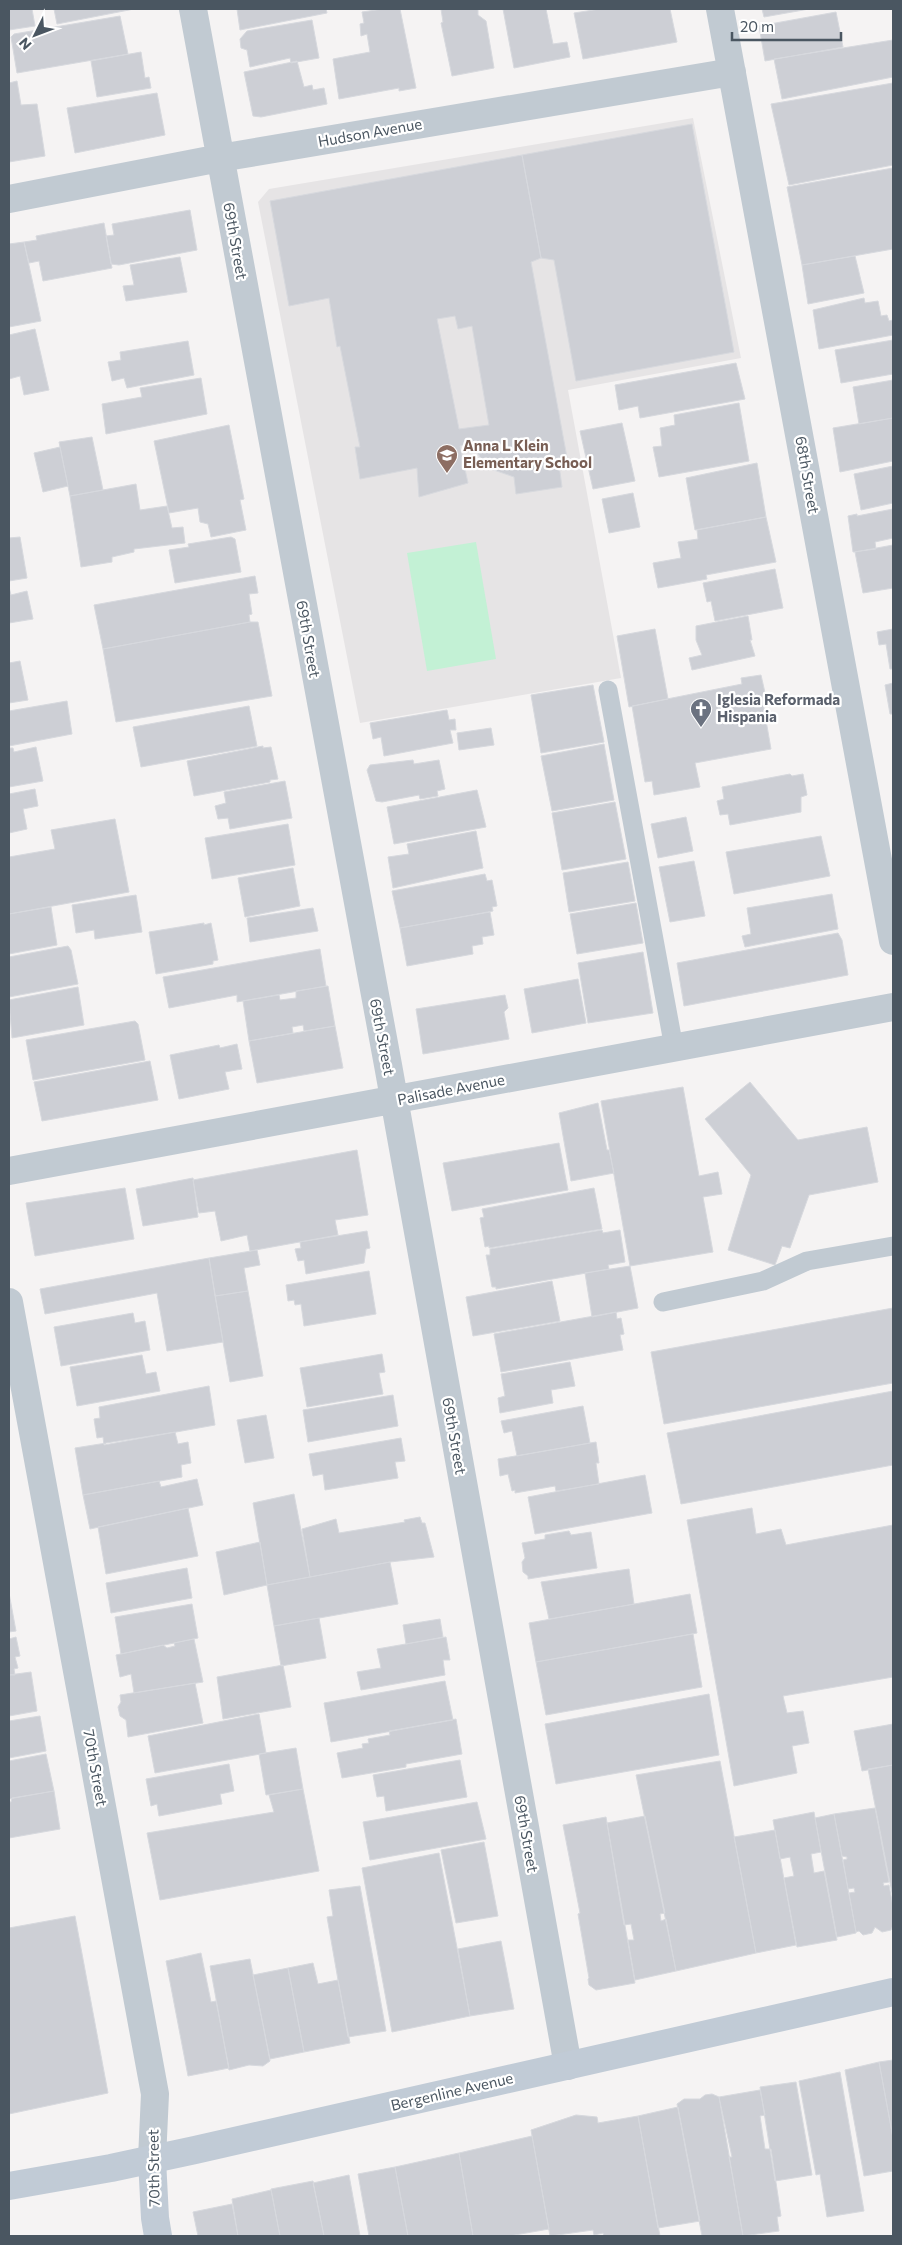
<svg xmlns="http://www.w3.org/2000/svg" width="902" height="2245" viewBox="0 0 902 2245" font-family="Commissioner,sans-serif">
	<rect width="100%" height="100%" fill="#f5f3f3"/>
	<!-- education -->
	<path fill="#e6e4e5" d="M693,118l48,240 -173,32 53,288 -261,45 -102,-521 11,-13z"/>
	<!-- green -->
	<path fill="#c3f1d5" d="M476,542l20,117 -69,12 -20,-118z"/>
	<!-- building -->
	<path fill="#cdcfd5" stroke="#d7d9de" fill-rule="evenodd" d="M9,9h23l3,17 -26,4z
		M54,9h80l-77,15z
		M237,9h89l1,4 -87,17z
		M383,9h17l16,79 -17,3v-3l-60,11 -6,-40 37,-7 -3,-18 -6,2 -1,-12 4,-1 -2,-11z
		M441,9h37v6l8,6 8,47 -42,8 -11,-53 2,-1z
		M503,9h43l7,35 14,-2 3,15 -56,11z
		M600,9h70l7,33 -94,17 -9,-46z
		M762,9h47l-45,8z
		M836,12l7,35 -78,14 -6,-35z
		M120,16l8,38 -111,19 -6,-36 3,-3z
		M312,20l7,38 -28,5 -1,-5 -40,9 -3,-17 -6,-2 -1,-9 7,-8z
		M893,40v37l-111,22 -8,-40z
		M141,52l4,26 4,-1 2,11 -54,9 -6,-36z
		M297,61l7,26 8,-2 1,5 11,-2 3,16 -66,13 -8,-1 -9,-44z
		M17,81l4,24 16,-1 8,52 -36,6v-79z
		M893,83v82l-104,20 -18,-81z
		M157,93l8,42 -90,18 -8,-45z
		M692,124l42,228 -158,29 -22,-121 -13,-2 -19,-103z
		M522,155l19,103 -10,4 37,201 -9,2 3,22 -46,7 -2,-17 -29,-10 -12,-24 -13,3 8,37 -49,14 -2,-29 -57,11 -5,-32h5l-20,-101 -3,1 -8,-49 -40,8 -19,-105zM455,316l3,13 14,-3 17,99 -30,4 -22,-110z
		M893,168v81l-91,16 -15,-78z
		M190,210l7,40 -78,15 -8,-1 -5,-28 8,-1 -2,-11z
		M104,223l8,45 -69,13 -4,-20 -10,2 -5,-21 13,-2 -1,-4z
		M24,242l17,79 -32,6v-83z
		M855,256l9,37 -56,11 -6,-39z
		M180,257l7,35 -61,9 -3,-15 11,-1 -4,-20z
		M864,298l1,5 13,-2 3,15 6,-1 2,6 4,-1v15l-74,14 -6,-39z
		M35,329l14,61 -25,5 -4,-19 -11,3v-44z
		M893,340v34l-52,9 -6,-33z
		M188,341l6,34 -67,13 -3,-10 -12,3 -4,-19 13,-2 -1,-8z
		M736,363l9,36 -105,19 -2,-12 -19,4 -4,-25z
		M201,378l6,36 -101,20 -4,-30 40,-7 -2,-9z
		M893,380v38l-34,6 -6,-37z
		M739,403l10,58 -90,16 -6,-30 9,-1 -2,-18 15,-3 -1,-10z
		M893,418v43l-53,11 -7,-44z
		M622,423l13,58 -42,8 -13,-58z
		M229,425l15,74 -4,1 6,30 -35,7 -3,-13 -8,-2 -2,-14 -29,5 -15,-72z
		M92,437l11,53 -33,6 -11,-54z
		M60,447l8,39 -25,6 -9,-39z
		M757,463l9,54 -71,13 -9,-52z
		M893,466v37l-32,7 -7,-36z
		M136,484l4,26 27,-4 5,22 11,-1 2,16 -51,6v3l-22,5v5l-31,5 -11,-71z
		M633,493l7,34 -31,6 -7,-34z
		M893,509v29l-18,4 1,7 -23,3 -5,-36 9,-2v2z
		M766,517l10,45 -70,13 1,4 -49,9 -5,-25 28,-5 -3,-16 20,-3 -1,-9z
		M20,537l7,41 -18,3v-43z
		M231,537l4,2 6,33 -66,11 -6,-33 20,-3 -1,-3z
		M893,545v43l-30,5 -8,-41z
		M775,569l8,39 -68,13 -4,-20 -4,1 -4,-19z
		M255,576l3,17 -9,1 3,20 -3,1 1,7 -147,27 -9,-44z
		M9,587l2,8 16,-4 6,28 -24,4z
		M748,616l4,24h-2l5,16 -63,14 -3,-12 13,-3 -6,-15v-14z
		M250,622h8l14,74 -156,26 -13,-73z
		M655,629l13,70 -39,8 -12,-71z
		M893,629v40h-3l-4,-25 -7,1 -2,-13z
		M20,661l8,39 -19,3v-40z
		M761,675l5,22h-4l9,52 -76,14 5,24 -46,8 -2,-14 -7,1 -13,-76 110,-22 -1,-6z
		M893,683v31h-3l-5,-29z
		M593,685l11,57 -63,11 -10,-58z
		M67,701l5,33 -63,12v-35z
		M249,706l8,40 -116,21 -8,-40z
		M447,710l2,10 6,-1 1,11h-6l3,13 -69,13 -3,-19 -8,2 -3,-16z
		M491,728l3,17 -35,5 -2,-17z
		M604,744l10,56 -62,11 -11,-55z
		M263,746v2l8,-1 7,32 -8,1v2l-76,14 -7,-35z
		M36,747l7,34 -34,6v-39h4l1,4z
		M413,760l1,4 25,-4 6,29 -8,2 1,5 -18,3 -1,-4 -37,7 -6,-1 -9,-31 3,-5z
		M790,774l2,2 11,-2 4,21 -6,2v15l-71,13 -2,-11 -8,1 -3,-14 7,-2 -2,-12z
		M285,781l7,37 -62,11 -2,-11 -10,1 -3,-13 11,-3 -2,-11z
		M35,789l3,17 -15,3 4,20 -18,4v-39z
		M477,790l9,37 -92,17 -7,-37z
		M615,802l11,57 -64,11 -10,-57z
		M686,817l7,34 -35,7 -7,-34z
		M115,819l14,73 -120,22v-57l46,-8 -4,-19z
		M288,824l7,41 -83,14 -7,-41z
		M476,831l7,37 -90,20 -5,-31 21,-3 -2,-10z
		M821,836l9,40 -96,18 -8,-42z
		M694,861l11,55 -35,6 -11,-55z
		M628,862l7,39 -66,11 -6,-39z
		M293,868l7,38 -55,11 -7,-39z
		M485,874l2,7 5,-1 5,26 -5,1 1,4 -93,17 -8,-37z
		M832,894l6,35 -93,18 -3,-11 9,-2 -4,-26z
		M136,895l6,37 -47,7 -1,-9 -18,3 -4,-28z
		M636,903l7,40 -66,11 -7,-40z
		M51,907l6,38 -48,9v-40z
		M313,908l5,23 -68,11 -3,-24z
		M490,912l4,23 -12,2 1,7 -11,2 1,8 -66,12 -7,-38z
		M204,923v2l7,-2 7,37 -5,1v3l-57,10 -7,-42z
		M838,933l4,7 6,35 -164,31 -7,-43z
		M68,946l3,4 7,34 -69,13v-40z
		M320,949l6,37 -89,16v-7l-68,13 -6,-31z
		M643,952l10,61 -65,10 -10,-60z
		M578,979l8,44 -54,10 -8,-44z
		M328,986l7,40 -31,5 -1,-6 -11,2 1,6 -44,8 -6,-40 36,-6 1,5 16,-2v-7z
		M78,987l6,38 -72,13 -3,-38z
		M505,995l3,13 -4,4 5,27 -86,15 -7,-45z
		M135,1021l3,3 7,36 -112,20 -7,-40z
		M335,1026l8,42 -86,15 -8,-42z
		M237,1044l5,25 -17,3 4,17 -50,10 -9,-44 49,-10 1,3z
		M150,1061l8,39 -116,21 -8,-39z
		M750,1082l48,58 69,-13 11,55 -69,13 -19,53 -8,-2 -7,19 -47,-15 23,-75 -46,-56z
		M683,1087l16,89 19,-4 4,22 -19,3 10,55 -83,14 -29,-165z
		M598,1103l9,47h2l5,23 -43,8 -12,-68z
		M559,1143l9,47 -116,21 -9,-48z
		M357,1150l11,65 -33,5 3,15 -88,16 -3,-16 -26,6 -6,-30 -16,2 -6,-33z
		M193,1178l5,39 -55,9 -7,-37z
		M125,1188l9,51 -99,17 -9,-53z
		M594,1188l8,41 -113,19v-2l-4,1 -5,-29 4,-1 -2,-8z
		M602,1230l1,3 17,-3 5,32 -17,3 1,4 -113,20v-2h-4l-6,-32h4v-6z
		M367,1231l3,17 -4,1 -2,14 -58,11 -2,-14 -6,1 -3,-12 6,-1 -1,-6z
		M257,1250l3,15 -16,3 4,23 -33,5 -6,-38z
		M209,1258l14,84 -56,9 -10,-58 -112,21 -5,-25z
		M630,1266l8,42 -46,9 -7,-44z
		M369,1271l7,43 -72,12 -3,-22 -6,1 -1,-5 -6,1 -2,-16z
		M552,1281l8,40 -87,15 -7,-39z
		M248,1291l15,85 -33,6 -15,-86z
		M893,1308v75l-229,41 -13,-72z
		M616,1312l1,7 4,-1 3,16 -4,1 3,15 -122,22 -7,-38z
		M133,1313l2,10 10,-2 5,29 -89,16 -7,-39z
		M382,1354l3,18 -6,1 4,21 -76,13 -7,-39z
		M142,1355l4,19 10,-2 4,19 -83,15 -7,-39z
		M570,1362l5,24 -24,4 2,13 -53,10 -2,-15 7,-2 -4,-22z
		M209,1386l6,39 -111,20 -1,-8 -6,1 -3,-19 6,-1 -1,-11z
		M893,1391v74l-212,39 -14,-71z
		M393,1395l5,31 -90,16 -5,-32z
		M583,1406l7,37 -73,13 -5,-25 -8,2 -3,-12z
		M266,1415l8,43 -29,5 -8,-43z
		M175,1432l3,12 10,-2 3,21 -10,2 1,12 -99,18 -8,-47z
		M401,1438l4,23 -10,1 3,16 -73,12 -2,-16 -10,2 -4,-22z
		M596,1442l3,21h-3l3,21 -43,7 -1,-5 -40,7v-3l-3,1 -4,-17 -8,2 -2,-17z
		M645,1475l7,38 -117,21 -7,-37z
		M197,1479l6,26 -113,24 -7,-34 76,-14 2,6z
		M294,1494l16,83 -43,8 -14,-82z
		M188,1508l10,48 -92,18 -8,-47z
		M752,1508l4,26 25,-5 5,16 107,-20v152l-110,19 4,17 16,-2 6,32 -17,3 5,27 -63,13 -47,-266z
		M420,1517l2,6h3l9,34 -44,5 -80,15 -8,-48 34,-10 3,14 66,-11 -1,-2z
		M569,1531l2,4 20,-3 6,36 -69,11v-3l-5,-4 -1,-10 3,-4 -3,-15 23,-4v-4z
		M260,1542l7,43 -43,10 -8,-43z
		M390,1562l8,42 -124,22 -7,-41z
		M187,1568l5,30 -81,15 -5,-30z
		M629,1569l5,35 -85,15 -8,-37z
		M9,1593l7,38 -7,1z
		M690,1594l7,39 -161,29 -7,-39z
		M192,1604l6,34 -77,16 -6,-37z
		M319,1618l7,40 -45,8 -7,-40z
		M440,1619l3,18 -37,7 -3,-19z
		M693,1634l9,53 -156,28 -10,-53z
		M16,1637l4,19 -5,1 3,11 -4,1 1,6h-6v-36z
		M446,1637l4,23h-7l2,15 -84,15 -4,-18 24,-4 -4,-19z
		M194,1639l9,43 -69,11 -3,-19 -11,3 -4,-22 47,-10 4,3 8,-2 -1,-3z
		M283,1665l8,42 -68,12 -6,-42z
		M31,1672l6,39 -28,5v-41z
		M445,1681l8,39 -122,22 -7,-39z
		M195,1683l8,40 -75,14 -2,-17 -6,-4 -2,-9 3,-5 -1,-7z
		M709,1694l10,61 -163,29 -11,-60z
		M259,1714l7,39 -111,20 -7,-37z
		M40,1716l6,35 -37,7v-37z
		M456,1719l6,35 -56,10v3l-64,11 -5,-25 26,-5 -1,-4 7,-1 -1,-4 22,-4 -1,-4z
		M893,1724v41l-31,6 -8,-40z
		M296,1748l7,41 -37,6 -7,-41z
		M46,1754l8,37 -45,8v-38z
		M460,1760l7,37 -81,14 -2,-15 -7,1 -4,-22z
		M720,1761l36,192 -80,18 -40,-196z
		M229,1764l5,27 -14,3 2,10 -63,12 -2,-12 -6,2 -5,-27z
		M893,1765v133l-25,-129z
		M303,1789l16,82 -159,29 -13,-67 127,-21 -5,-17z
		M54,1791l6,38 -51,9v-36h2l1,-4z
		M477,1802l9,37 -116,21 -7,-38z
		M875,1808l14,74 -6,1 1,3 5,-1 4,21v19l-2,5 -9,2 -7,-5 -3,6 -9,2 -4,-4 -3,1 -7,-39 6,-1 -1,-4 -6,1 -5,-29 4,-1v-2l-5,-1 -8,-42z
		M814,1812l7,40 -10,2 3,19 10,-2 13,69 -40,7 -13,-69 10,-2 -4,-19 -10,2 -7,-39z
		M834,1814l22,118v1l-19,4 -22,-119z
		M645,1816l20,97 -5,1 1,7 5,-2 10,52 -41,9 -7,-40h6l-3,-16 -7,1 -17,-102z
		M606,1817l29,166 -39,7 -7,-5 -1,-6 1,-1 -11,-64 2,-1 -17,-88z
		M775,1830l21,115 -40,8 -22,-116z
		M484,1842l14,74 -42,7 -15,-73z
		M439,1853l31,163 -78,16 -30,-164z
		M360,1886l26,145 -38,6 -21,-120 6,-1 -4,-26z
		M75,1916l33,177 -99,21v-186z
		M501,1941l13,68 -44,7 -12,-67z
		M201,1953l10,49 5,-1 13,67 -41,8 -22,-115z
		M250,1959l20,102 -7,5 -14,-1 -20,5 -19,-104z
		M313,1963l5,21 20,-4 12,63 -46,9 -16,-84z
		M288,1968l16,84 -34,7 -17,-84z
		M893,2060v78l-14,-76z
		M879,2062l14,76v33l-29,5 -19,-106z
		M840,2072l24,139 -37,6 -7,-43 -4,1 -17,-94z
		M796,2082l16,93 -37,6 -15,-94z
		M760,2090l5,25 -5,1 5,33h6l10,67 -4,1 2,14 -36,5 -14,-79h3l-13,-60z
		M712,2094l7,3 24,139h-41l-25,-132 7,-5h16l5,-4z
		M678,2107l22,114 -42,7 -20,-112z
		M576,2115l21,2 1,6 40,-7 22,120h-56l-1,-3 -9,2 -1,-5 -43,6 -19,-106z
		M532,2136l17,93 -40,7h-36l-14,-83z
		M459,2153l14,83h-65l-13,-69z
		M395,2167l13,69h-39l-11,-62z
		M349,2175l11,61h-36l-11,-53z
		M313,2181l11,55h-44l-9,-47z
		M271,2190l9,46h-42l-6,-37z
		M232,2204l6,32h-40l-5,-24z"/>
	<g fill="none" stroke-linecap="round" stroke-linejoin="round">
		<!-- lane -->
		<path stroke="#c1cad2" stroke-width="19" d="M608,690l66,358
			M663,1302l100,-21 44,-20 86,-15"/>
		<!-- street -->
		<path stroke="#c1cad2" stroke-width="28" d="M193,9l195,1056 180,1001
			M720,9l173,932
			M9,199l211,-41 512,-86
			M9,1171l884,-164
			M9,1302l146,792 -3,65"/>
		<!-- secondary -->
		<path stroke="#c1cbd6" stroke-width="28" d="M152,2159l3,59 3,18
			M9,2186l102,-18 84,-18 698,-158"/>
	</g>
	<!-- icons -->
	<defs>
		<g id="school-pin" transform="scale(1.125)"><path d="M0 17L-7.5 6A9.5 9.5 0 1 1 7.5 6Z" fill="#8d6e63" stroke="#fff"/><path d="M0-5L7-2L0 1L-7-2ZM-4 1L0 2.5L4 1V4Q0 6-4 4Z" fill="#fff"/></g>
		<g id="church-pin" transform="scale(1.125)"><path d="M0 17L-7.5 6A9.5 9.5 0 1 1 7.5 6Z" fill="#6b7280" stroke="#fff"/><path d="M-1.2-6h2.4v3.5h3.3v2.4h-3.3V6h-2.4V-.1h-3.3v-2.4h3.3Z" fill="#fff"/></g>
	</defs>
	<g fill-rule="evenodd">
		<use href="#school-pin" x="447" y="455"/>
		<use href="#church-pin" x="701" y="709"/>
	</g>
	<g text-anchor="middle" stroke-width="4.5" stroke-linejoin="round" paint-order="stroke">
		<!-- street labels -->
		<g font-size="15" fill="#4a5661" stroke="#fff">
			<text transform="translate(370 133) rotate(-10)" y="5">Hudson Avenue</text>
			<text transform="translate(235 241) rotate(80)" y="5">69th Street</text>
			<text transform="translate(807 475) rotate(80)" y="5">68th Street</text>
			<text transform="translate(308 639) rotate(80)" y="5">69th Street</text>
			<text transform="translate(382 1037) rotate(79)" y="5">69th Street</text>
			<text transform="translate(451 1090) rotate(-11)" y="5">Palisade Avenue</text>
			<text transform="translate(454 1436) rotate(80)" y="5">69th Street</text>
			<text transform="translate(95 1768) rotate(80)" y="5">70th Street</text>
			<text transform="translate(526 1834) rotate(80)" y="5">69th Street</text>
			<text transform="translate(452 2092) rotate(-13)" y="5">Bergenline Avenue</text>
			<text transform="translate(154 2168) rotate(-91)" y="5">70th Street</text>
		</g>
		<!-- education labels -->
		<g font-size="15" font-weight="bold" fill="#785e54" stroke="#fff" text-anchor="start">
			<text x="463" y="451">Anna L Klein<tspan x="463" dy="17">Elementary School</tspan></text>
		</g>
		<!-- worship labels -->
		<g font-size="15" font-weight="bold" fill="#5b616d" stroke="#fff" text-anchor="start">
			<text x="717" y="705">Iglesia Reformada<tspan x="717" dy="17">Hispania</tspan></text>
		</g>
	</g>
	<!-- border -->
	<rect width="902" height="2245" fill="none" stroke="#4a5661" stroke-width="20"/>
	<!-- north arrow -->
	<g transform="translate(35 35) rotate(228)" stroke="#ffffff" stroke-width="4" paint-order="stroke">
	<path d="M0-4L9 19L0 12L-9 19Z" fill="#4a5661"/>
	<text y="-8" font-size="14" font-weight="bold" text-anchor="middle" fill="#4a5661">N</text>
	</g>
	<!-- scale -->
	<path d="M732 32v8h109v-8" fill="none" stroke="#4a5661" stroke-width="2.5"/>
	<text x="740" y="32" font-size="15" fill="#4a5661" stroke="#ffffff" stroke-width="4" paint-order="stroke">20 m</text>
</svg>
